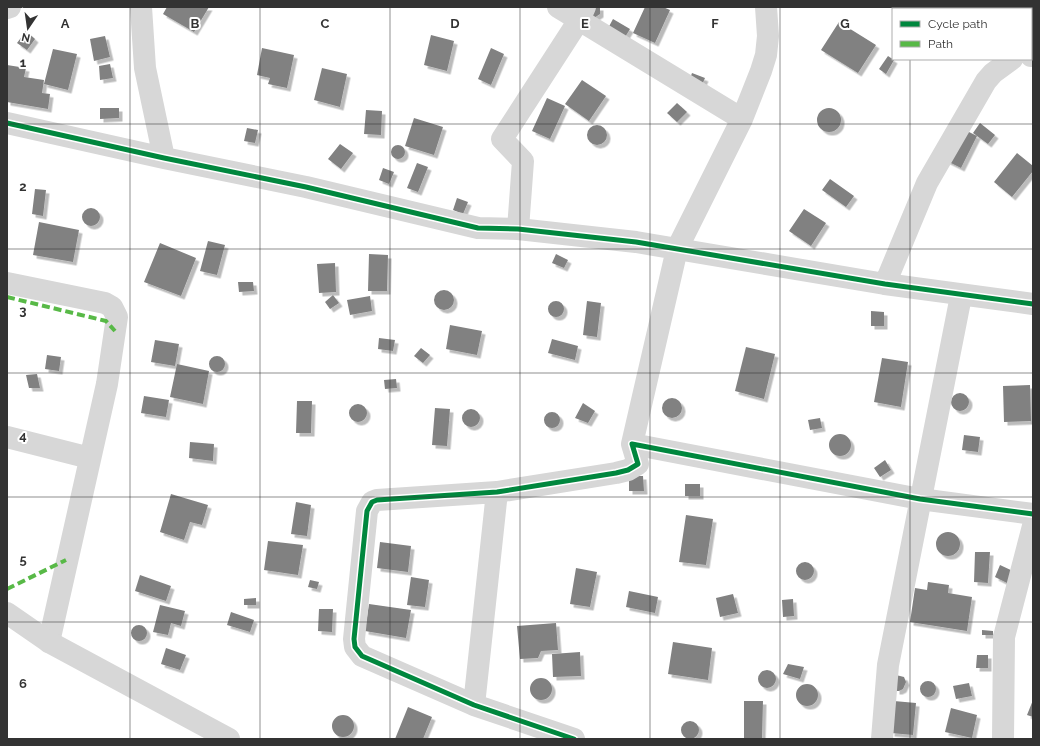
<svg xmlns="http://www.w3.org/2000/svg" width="1040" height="746" viewBox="0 0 1040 746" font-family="Raleway,sans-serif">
	<defs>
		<filter id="shadow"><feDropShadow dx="3.5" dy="3.5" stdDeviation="0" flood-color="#0004"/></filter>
	</defs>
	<rect width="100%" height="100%" fill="#fff"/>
	<!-- building -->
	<path fill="#818181" filter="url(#shadow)" d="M167,7h42l-15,25 -31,-18z
		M587,7h13v7l-6,4z
		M645,7h18l7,3 -15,33 -22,-10z
		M926,7h16l-1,2z
		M613,19l17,10 -8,13 -16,-10z
		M839,22l37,23 -18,28 -37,-23z
		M26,31l9,8 -8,11 -10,-7z
		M431,35l23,6 -7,30 -23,-6z
		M105,36l5,21 -16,4 -4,-22z
		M262,48l32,7 -7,33 -19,-4 2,-6 -13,-3z
		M491,48l13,6 -13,31 -13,-6z
		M53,49l24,5 -9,36 -24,-6z
		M888,56l6,4 -8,14 -7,-5z
		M110,64l3,14 -13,2 -1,-14z
		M7,65l19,3 -2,9 20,3 -2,13 8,1 -2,15 -41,-7z
		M322,68l25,6 -7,33 -26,-7z
		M692,73l13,5 -5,11 -12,-5z
		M582,80l24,16 -17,25 -24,-17z
		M547,98l18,8 -15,33 -18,-8z
		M677,103l10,9 -10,10 -10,-9z
		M817 120a12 12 0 1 1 24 0a12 12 0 1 1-24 0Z
		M100,108h19v10l-19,1z
		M366,110l16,1 -1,24 -17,-1z
		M414,118l29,9 -9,28 -29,-9z
		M980,123l15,12 -7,9 -15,-11z
		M587 135a10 10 0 1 1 20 0a10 10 0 1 1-20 0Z
		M247,128l11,2 -3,13 -11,-2z
		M961,128l16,8 -16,32 -16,-8z
		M340,144l13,9 -12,16 -13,-10z
		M391 152a7 7 0 1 1 14 0a7 7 0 1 1-14 0Z
		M1017,153l16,13v5l-21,26 -18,-15z
		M417,163l11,4 -10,25 -11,-4z
		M383,168l11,4 -5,12 -10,-4z
		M830,179l24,17 -8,11 -24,-17z
		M35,189l11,1 -3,26 -11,-2z
		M457,198l11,4 -5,12 -10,-4z
		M82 217a9 9 0 1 1 18 0a9 9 0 1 1-18 0Z
		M804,209l22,14 -15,23 -22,-15z
		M39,222l40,8 -6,32 -40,-7z
		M208,241l17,4 -8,30 -17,-4z
		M160,243l36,15 -15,38 -37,-14z
		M369,254l19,1 -1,36h-19z
		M556,254l12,6 -4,8 -12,-5z
		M335,263l1,29 -17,1 -2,-29z
		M238,282h15l1,9 -15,1z
		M434 300a10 10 0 1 1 20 0a10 10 0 1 1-20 0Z
		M333,295l6,8 -9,6 -5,-7z
		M370,296l2,15 -22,4 -3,-15z
		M587,301l14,2 -4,34 -14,-2z
		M548 309a8 8 0 1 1 16 0a8 8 0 1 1-16 0Z
		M871,311l13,1v14h-13z
		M450,325l32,6 -5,24 -31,-6z
		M379,338l16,2 -2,11 -15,-2z
		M552,339l26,7 -3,14 -27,-7z
		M155,340l24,4 -4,22 -24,-4z
		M746,347l29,7 -11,45 -29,-8z
		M421,348l9,7 -7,8 -9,-7z
		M47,355l14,2 -2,14 -14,-2z
		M209 364a8 8 0 1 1 16 0a8 8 0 1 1-16 0Z
		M882,358l26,4 -7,45 -27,-5z
		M177,364l32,7 -6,33 -33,-7z
		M37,374l3,14h-11l-3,-13z
		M396,379l1,9 -12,1 -1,-9z
		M1030,385l1,36 -27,1 -1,-36z
		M951 402a9 9 0 1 1 18 0a9 9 0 1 1-18 0Z
		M144,396l25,4 -3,17 -25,-4z
		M662 408a10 10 0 1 1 20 0a10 10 0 1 1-20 0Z
		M297,401h15l-1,32h-15z
		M583,403l12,8 -7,12 -13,-5z
		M349 413a9 9 0 1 1 18 0a9 9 0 1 1-18 0Z
		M435,408l15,1 -3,37 -15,-1z
		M462 418a9 9 0 1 1 18 0a9 9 0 1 1-18 0Z
		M544 420a8 8 0 1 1 16 0a8 8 0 1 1-16 0Z
		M820,418l2,10 -12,2 -2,-10z
		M829 445a11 11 0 1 1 22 0a11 11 0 1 1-22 0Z
		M964,435l16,2 -2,15 -16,-2z
		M190,442l24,2 -1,17 -24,-3z
		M885,460l6,10 -11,7 -6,-9z
		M629,476h14l1,15h-15z
		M685,484h15v12h-15z
		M171,494l37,11 -6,20 -12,-3 -6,18 -24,-8z
		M296,502l15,3 -4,31 -16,-2z
		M686,515l27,4 -7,46 -27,-3z
		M936 544a12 12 0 1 1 24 0a12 12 0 1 1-24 0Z
		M268,541l35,4 -5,30 -34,-5z
		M380,542l31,4 -3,26 -31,-4z
		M975,552h15l-2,31 -14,-1z
		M796 571a9 9 0 1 1 18 0a9 9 0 1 1-18 0Z
		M1000,565l15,7 -6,12 -14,-7z
		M576,568l21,4 -7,35 -20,-3z
		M140,575l31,11 -5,15 -31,-10z
		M411,577l18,3 -4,27 -18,-2z
		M310,580l9,2 -2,7 -9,-2z
		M928,582l21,3 -1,8 24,4 -5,34 -57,-9 5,-34 12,2z
		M629,591l29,6 -3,16 -29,-6z
		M733,594l5,19 -18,4 -4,-19z
		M256,598v7h-12v-6z
		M793,599l1,17 -11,1 -1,-17z
		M369,604l42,6 -5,28 -41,-7z
		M160,605l25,6 -4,15 -10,-3 -3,12 -15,-3z
		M319,609h14l-1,23 -14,-1z
		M231,612l23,8 -4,12 -23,-7z
		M556,623l2,27 -17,1 -3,7 -18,1 -3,-33z
		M131 633a8 8 0 1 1 16 0a8 8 0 1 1-16 0Z
		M982,630l11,1v4h-11z
		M673,642l39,6 -4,32 -40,-6z
		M166,648l20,7 -6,15 -19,-6z
		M580,652l1,24 -28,1 -1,-23z
		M977,655h11v13h-12z
		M788,664l16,3 -4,12 -17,-5z
		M758 679a9 9 0 1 1 18 0a9 9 0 1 1-18 0Z
		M896,675l8,2 2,5 -3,7 -4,2h-3z
		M530 689a11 11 0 1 1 22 0a11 11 0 1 1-22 0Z
		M920 689a8 8 0 1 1 16 0a8 8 0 1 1-16 0Z
		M969,683l3,13 -16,3 -3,-13z
		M796 695a11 11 0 1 1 22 0a11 11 0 1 1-22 0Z
		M1033,700v17l-6,-2z
		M744,701h19l-1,37h-18z
		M894,701l22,2 -3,32 -22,-2z
		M408,707l24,10 -9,22h-28z
		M951,708l26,7 -5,23 -27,-6z
		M332 726a11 11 0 1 1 22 0a11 11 0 1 1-22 0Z
		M681 730a9 9 0 1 1 18 0a9 9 0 1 1-18 0Z"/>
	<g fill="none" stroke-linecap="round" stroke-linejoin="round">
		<!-- minor -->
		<path stroke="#d7d7d7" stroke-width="22" d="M141,7l4,61 19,90
			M558,7l184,112
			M7,8l3,-1
			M1031,56h2
			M7,123l157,35 142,29 172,41 40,1 118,13 249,42 148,20
			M518,229l5,-68 -21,-22 77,-119 6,-13
			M7,283l98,20 7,4 5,10 -10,67 -58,258
			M885,284l42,-101 59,-102 7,-8 19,-14
			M7,437l83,21
			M632,444l45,-195 65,-130 19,-48 5,-16 2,-19 -2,-29
			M474,705l23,-213
			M574,739l-100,-34 -112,-49 -7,-9 -1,-8 13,-128 5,-9 5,-2 120,-8 119,-19 12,-3 10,-6 -6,-20 288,55 113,15
			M882,739l6,-74 73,-369
			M1003,739l1,-102 29,-111"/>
		<!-- tertiary -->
		<path stroke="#d7d7d7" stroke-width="22" d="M7,613l42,29 180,97"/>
		<!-- quiet -->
		<path stroke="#58b947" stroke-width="4" stroke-dasharray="8 4" stroke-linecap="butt" d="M7,297l99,24 9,10
			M7,589l59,-29"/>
		<!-- cycleway casing -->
		<g stroke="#fff" stroke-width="8">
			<path id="cycleway" d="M7,123l157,35 142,29 172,41 40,1 118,13 249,42 148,20
				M574,739l-100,-34 -112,-49 -7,-9 -1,-8 13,-128 5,-9 5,-2 120,-8 119,-19 12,-3 10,-6 -6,-20 288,55 113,15"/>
		</g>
		<!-- cycleway -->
		<use href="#cycleway" stroke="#00873e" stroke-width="5"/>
	</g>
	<!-- grid -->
	<path fill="none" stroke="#333" stroke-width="1" stroke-opacity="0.55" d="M130,7v732M260,7v732M390,7v732M520,7v732M650,7v732M780,7v732M910,7v2M910,59v680M7,124h1026M7,249h1026M7,373h1026M7,497h1026M7,622h1026"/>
	<g font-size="13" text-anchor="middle" font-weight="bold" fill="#333" stroke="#fff" stroke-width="4" stroke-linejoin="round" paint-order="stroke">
		<text x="65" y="28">A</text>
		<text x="195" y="28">B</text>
		<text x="325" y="28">C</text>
		<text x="455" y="28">D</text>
		<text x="585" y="28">E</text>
		<text x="715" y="28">F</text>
		<text x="845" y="28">G</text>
		<text x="23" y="67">1</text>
		<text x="23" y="191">2</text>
		<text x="23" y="315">3</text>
		<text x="23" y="440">4</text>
		<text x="23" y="564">5</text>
		<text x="23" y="688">6</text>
	</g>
	<!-- border -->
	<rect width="1040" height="746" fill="none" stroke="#333333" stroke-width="16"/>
	<!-- legend -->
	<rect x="892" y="8" width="140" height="52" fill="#ffffff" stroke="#adadad"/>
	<rect x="900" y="21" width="20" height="6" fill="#00873e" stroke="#adadad"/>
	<text x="928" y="28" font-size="12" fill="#333333">Cycle path</text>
	<rect x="900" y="41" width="20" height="6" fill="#58b947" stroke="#adadad"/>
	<text x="928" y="48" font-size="12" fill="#333333">Path</text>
	<!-- north arrow -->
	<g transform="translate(28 28) rotate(193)" stroke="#ffffff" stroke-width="3" paint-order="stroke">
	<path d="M0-3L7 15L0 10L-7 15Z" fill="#333333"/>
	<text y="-6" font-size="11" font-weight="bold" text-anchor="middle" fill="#333333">N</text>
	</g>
</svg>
